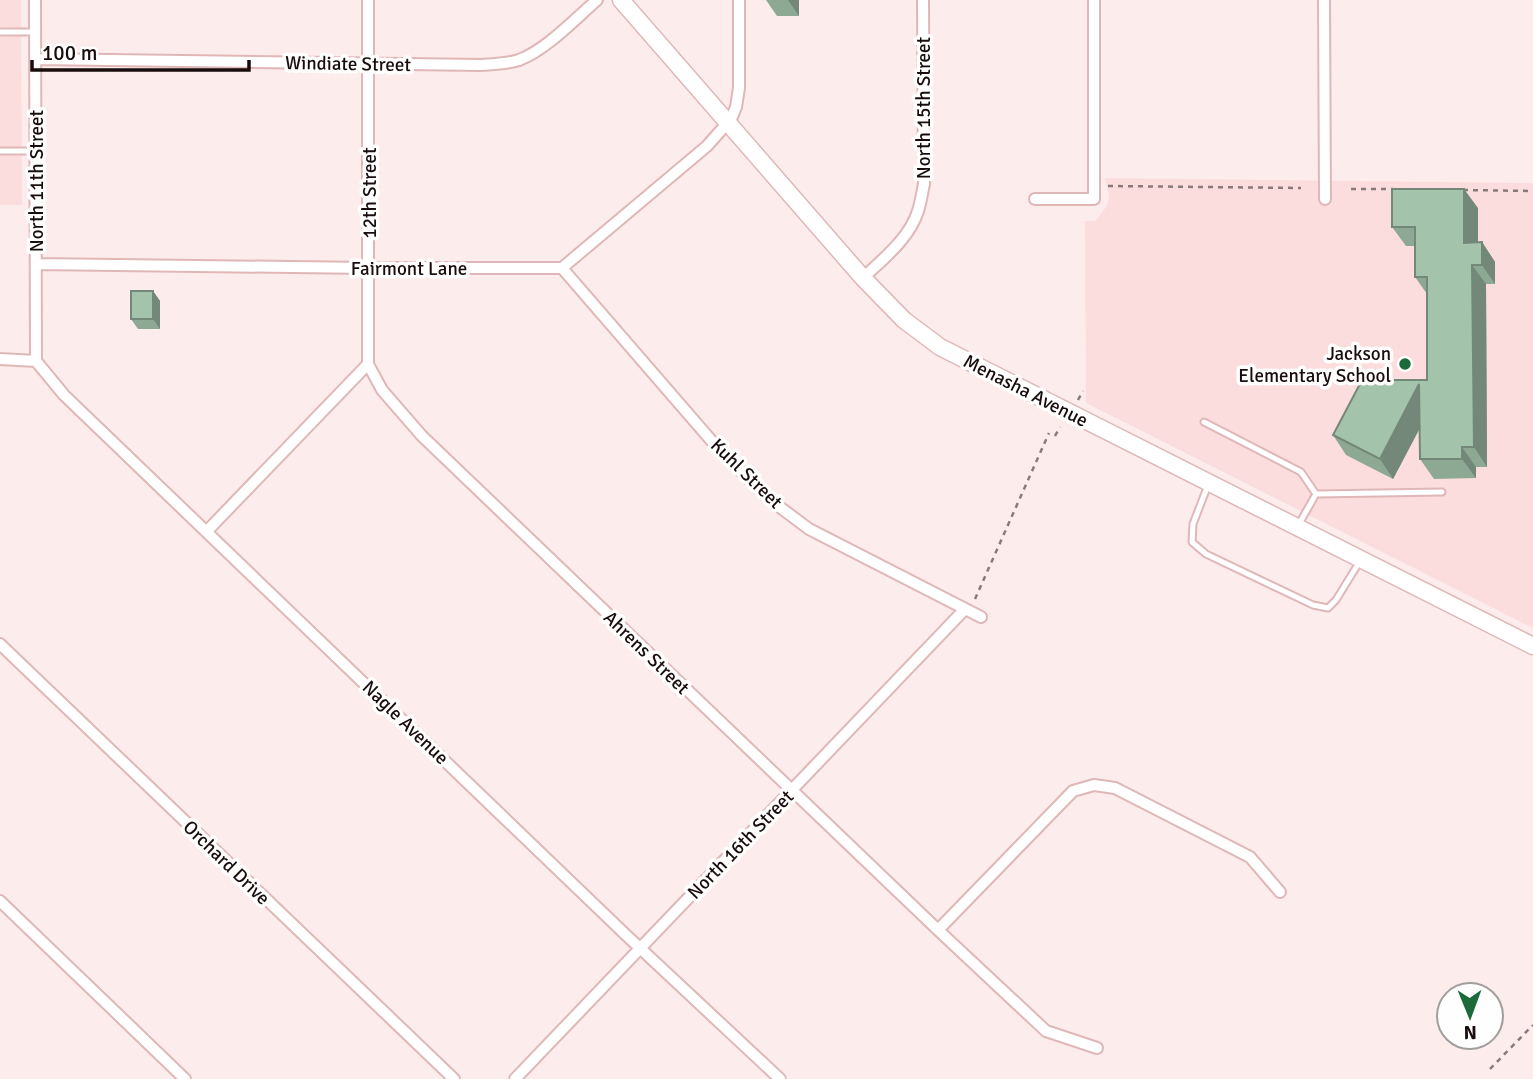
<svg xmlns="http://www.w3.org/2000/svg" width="1533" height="1079" viewBox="0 0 1533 1079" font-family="Signika,sans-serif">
	<rect width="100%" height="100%" fill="#fdecec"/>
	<!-- built -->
	<path fill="#fcdddd" d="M0,0h21l1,205h-22z
		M1105,178l428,5v445l-447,-225 -1,-182h10l12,-15 2,-9z"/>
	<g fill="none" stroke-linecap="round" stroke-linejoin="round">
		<!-- lane casing -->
		<g stroke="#e0b7b7" stroke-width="9">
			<path id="lane" d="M0,32h35
				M0,151h36
				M1204,422l97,50 15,22 -17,30
				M1208,485l-15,39 -1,18 14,12 107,51 15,3 8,-8 24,-39
				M1316,494l126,-2"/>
		</g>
		<!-- street casing -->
		<g stroke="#e0b7b7" stroke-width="14">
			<path id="street" d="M35,0l1,361
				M1324,0l1,199
				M36,59l445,6c12,-1 26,-1 38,-5 27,-10 56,-41 78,-60
				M1035,199h59v-199
				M36,264l333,4h193l145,-122 24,-27 5,-12 3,-19v-88
				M562,268l154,178 35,35 26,24 32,24 172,88
				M863,278c21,-20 46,-39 55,-67 3,-9 4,-18 6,-27l-1,-184
				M0,359l36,2
				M36,361l28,34 52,50 510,490 154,144
				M368,364l14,26 40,46 516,494 108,101 51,17
				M207,531l161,-167v-364
				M0,644l454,435
				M0,901l185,178
				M938,930l135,-139 21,-6 21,3 135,69 30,35
				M515,1079l450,-470"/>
		</g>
		<!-- secondary casing -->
		<g stroke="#e0b7b7" stroke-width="19">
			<path id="secondary" d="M621,0l242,278 41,42 36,27 593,299"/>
		</g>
		<!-- path -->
		<path stroke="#897a7a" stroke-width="2.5" stroke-dasharray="5 5" stroke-linecap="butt" d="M1108,186l193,2
			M1351,189h42
			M1463,190l70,1
			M1078,400l5,-9
			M1055,436l5,-9
			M975,599l74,-166
			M1490,1069l43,-44"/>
		<!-- lane -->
		<use href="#lane" stroke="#fff" stroke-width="5"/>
		<!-- street -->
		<use href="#street" stroke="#fff" stroke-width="10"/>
		<!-- secondary -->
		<use href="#secondary" stroke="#fff" stroke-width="16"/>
	</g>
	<!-- wall -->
	<path fill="#8da893" d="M766,0h33v16h-22z
		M1478,208v34h4l13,20v22h-9l1,183h-11v11l-42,1 -14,-20v-31l-27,51 -47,-24 -13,-20 94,-55v-86l-12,-17v-31h-9l-14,-19z
		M153,291l7,10v28h-22l-7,-10z"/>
	<!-- shaded-wall -->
	<path fill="#738878" d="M788,0h11v16z
		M1464,189l14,19v54l-14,-19z
		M1482,242l13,20v22l-13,-19z
		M1472,265l14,19 1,183 -13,-20z
		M153,291l7,10v28l-7,-10z
		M1419,384l14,19 -40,76 -13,-20z
		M1462,447l14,20v11l-14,-19z"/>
	<!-- building -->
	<path fill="#a4c3ab" stroke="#738878" stroke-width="2" d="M1392,189h72v54l18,-1v23h-10l2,182h-12v12h-42l-1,-75 -39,75 -47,-24 29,-55h65v-103h-12v-50h-23z
		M131,291h22v28h-22z"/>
	<!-- markers -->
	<circle fill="#1c6a3a" stroke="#fefefe" stroke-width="2.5" cx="1405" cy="364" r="7"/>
	<g text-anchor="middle" stroke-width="7" stroke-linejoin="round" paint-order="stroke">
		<!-- street labels -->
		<g font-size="19" fill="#190c0c" stroke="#fefefe">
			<text transform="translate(348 63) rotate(1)" y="7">Windiate Street</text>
			<text transform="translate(923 108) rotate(-90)" y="7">North 15th Street</text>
			<text transform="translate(36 181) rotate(-90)" y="7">North 11th Street</text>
			<text transform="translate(369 193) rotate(-90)" y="7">12th Street</text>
			<text x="409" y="275">Fairmont Lane</text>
			<text transform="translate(1026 390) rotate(27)" y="7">Menasha Avenue</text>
			<text transform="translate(747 473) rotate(44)" y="7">Kuhl Street</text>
			<text transform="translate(647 652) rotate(44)" y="7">Ahrens Street</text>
			<text transform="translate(406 722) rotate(44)" y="7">Nagle Avenue</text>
			<text transform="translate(740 844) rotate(-46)" y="7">North 16th Street</text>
			<text transform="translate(227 862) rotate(44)" y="7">Orchard Drive</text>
		</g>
		<!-- poi labels -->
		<g font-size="19" fill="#190c0c" stroke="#fefefe" text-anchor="end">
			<text x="1391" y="360">Jackson<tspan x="1391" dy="22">Elementary School</tspan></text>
		</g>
	</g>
	<!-- north arrow -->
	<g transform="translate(1470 1016) rotate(179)"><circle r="33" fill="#fefefe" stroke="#a29d9d" stroke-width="2"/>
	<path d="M0-5L12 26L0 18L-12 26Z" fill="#1c6a3a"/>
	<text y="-10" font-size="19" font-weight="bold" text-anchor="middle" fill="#190c0c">N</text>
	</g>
	<!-- scale -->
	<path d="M32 60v10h217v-10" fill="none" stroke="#190c0c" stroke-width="3.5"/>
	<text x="42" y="60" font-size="21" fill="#190c0c" stroke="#fefefe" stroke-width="5" paint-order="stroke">100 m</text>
</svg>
